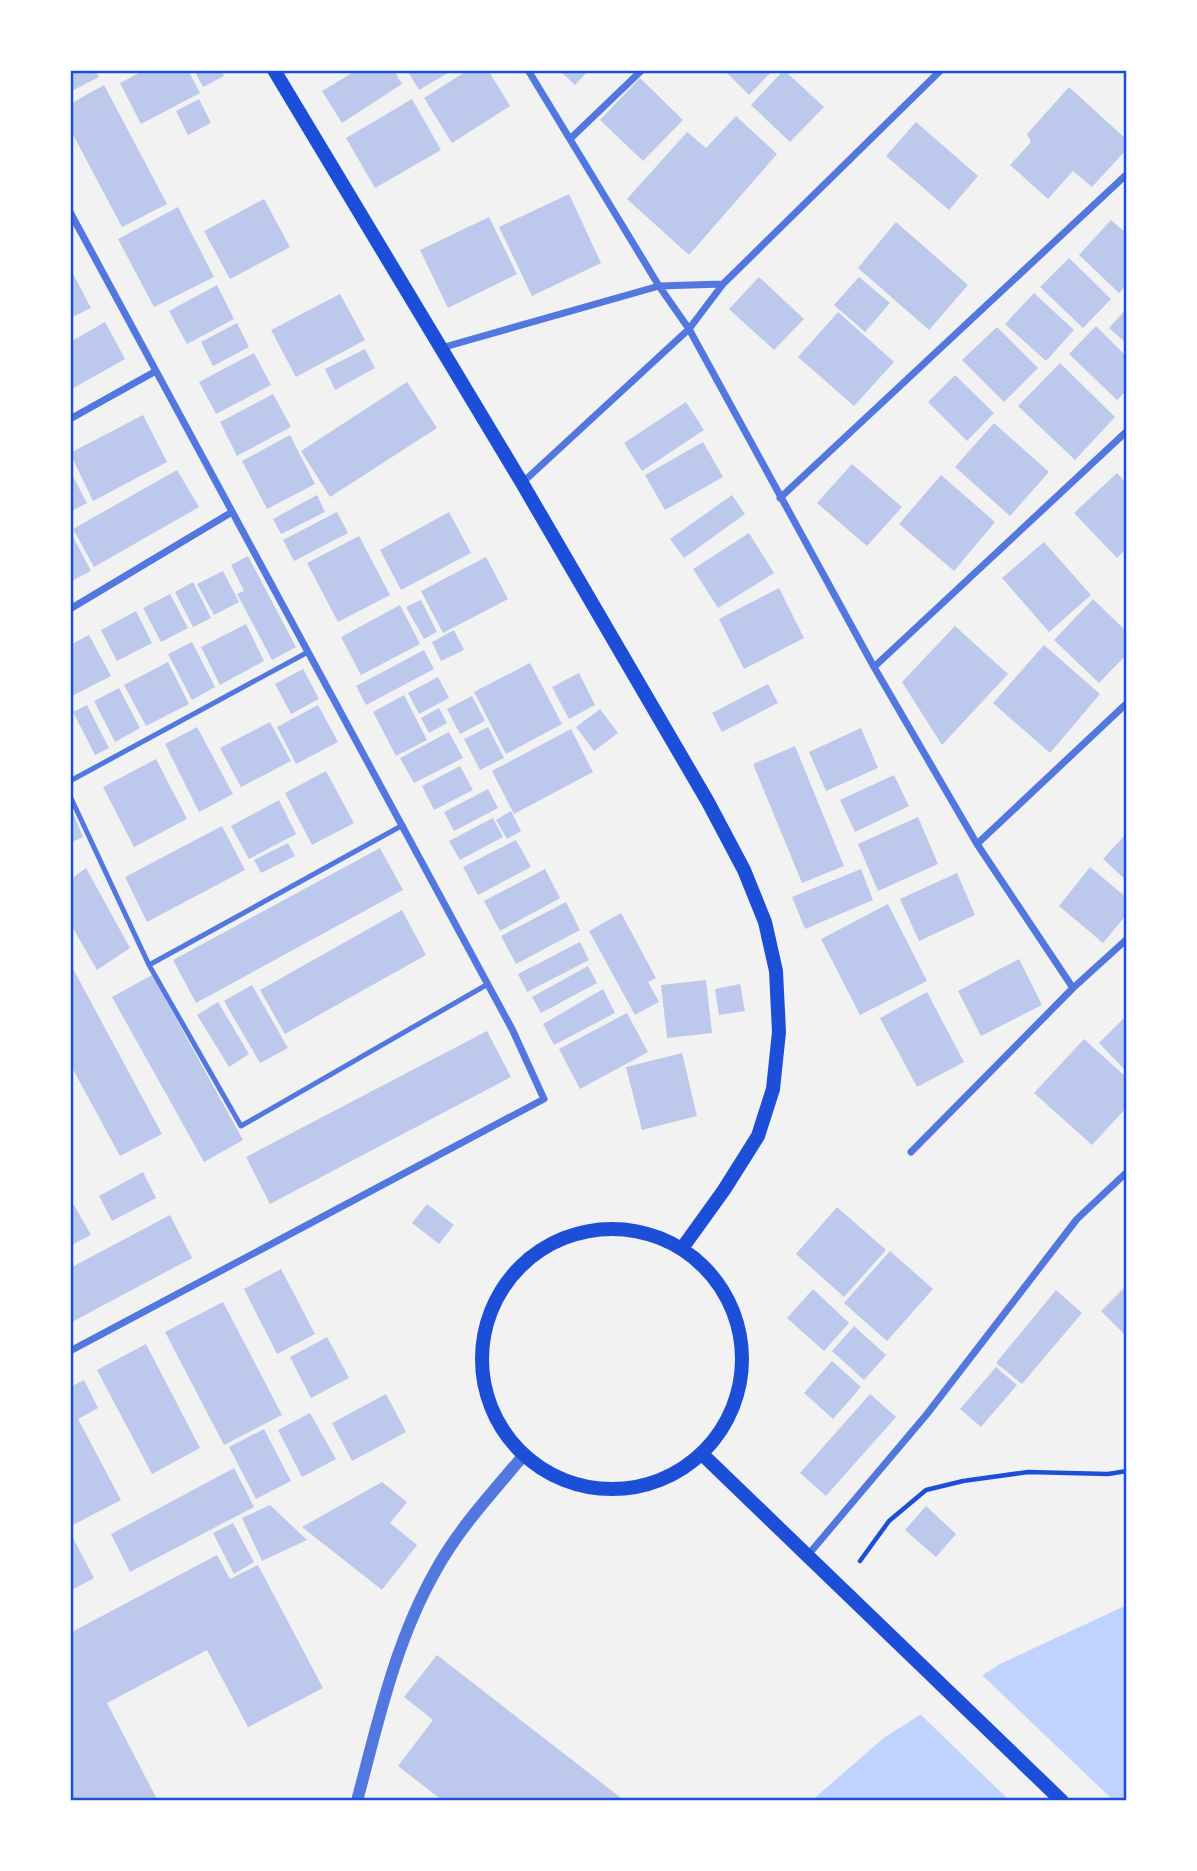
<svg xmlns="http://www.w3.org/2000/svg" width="1197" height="1871" viewBox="0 0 1197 1871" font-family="'Space Grotesk',sans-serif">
	<rect width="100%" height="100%" fill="#f2f2f2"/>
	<!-- water -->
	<path fill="#bfd3fe" d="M1127,1605v196h-316l74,-64 115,-73z"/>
	<!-- pier -->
	<path fill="#f2f2f2" d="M980,1673l134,128h-104l-92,-89z"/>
	<!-- building -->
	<path fill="#bdc9ec" d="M70,70h25l4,7 -29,15z
		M145,70h43l12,23 -59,31 -21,-41z
		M194,70h27l3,6 -21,11z
		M357,70h37l8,14 -60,39 -20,-32z
		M407,70h46l-34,20z
		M468,70h20l22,36 -58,37 -28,-45z
		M559,70h30l-14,15z
		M724,70h49l-24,25z
		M784,70l40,37 -34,35 -39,-37z
		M640,78l43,42 -40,41 -43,-41z
		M104,85l63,119 -45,23 -52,-98v-25z
		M1069,87l58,53v9l-35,38 -19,-16 -25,28 -38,-34 21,-23 -4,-8z
		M199,99l12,24 -23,12 -12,-24z
		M412,99l29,51 -66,38 -29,-50z
		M736,116l41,38 -88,101 -62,-56 60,-67 19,16z
		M916,122l62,54 -29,34 -63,-54z
		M569,194l32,69 -69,33 -33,-69z
		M264,199l26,48 -60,32 -26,-48z
		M178,207l36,70 -60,30 -36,-68z
		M489,217l28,57 -69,34 -28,-58z
		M1111,220l16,14v50l-8,9 -40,-38z
		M896,222l72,63 -39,45 -71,-62z
		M1069,258l42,41 -28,29 -43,-41z
		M70,268l21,40 -21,10z
		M759,277l45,42 -30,31 -45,-41z
		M859,277l31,26 -25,29 -31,-27z
		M217,285l17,34 -47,25 -18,-33z
		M1034,293l40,37 -28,31 -41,-37z
		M340,294l25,46 -69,37 -25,-47z
		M1127,308v36l-18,-16z
		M838,312l56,50 -40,44 -56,-49z
		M105,322l20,37 -55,31v-48z
		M237,323l12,24 -36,19 -12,-24z
		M1096,326l31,31v33l-10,10 -48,-46z
		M997,327l41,41 -34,34 -42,-42z
		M365,349l10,19 -40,22 -10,-21z
		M254,353l17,32 -55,29 -17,-32z
		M1060,363l55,54 -40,43 -57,-54z
		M955,375l39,38 -27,28 -39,-39z
		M407,382l30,46 -107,69 -29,-46z
		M273,394l18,33 -54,29 -17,-34z
		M686,402l18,28 -62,41 -18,-28z
		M143,415l24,47 -74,39 -23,-48z
		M994,423l55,49 -39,44 -55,-49z
		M290,435l25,49 -48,25 -25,-48z
		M703,442l20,35 -58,33 -20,-35z
		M852,464l50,43 -35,39 -50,-43z
		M177,470l22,37 -105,60 -21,-38z
		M70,471l17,32 -17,9z
		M1117,473l10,11v64l-10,10 -43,-45z
		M941,475l54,47 -41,49 -55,-47z
		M317,495l8,17 -44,22 -8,-15z
		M732,495l13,19 -61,44 -14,-19z
		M337,512l11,21 -54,28 -11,-21z
		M449,512l22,41 -70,37 -21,-40z
		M70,531l21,40 -21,11z
		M749,533l25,40 -56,35 -25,-39z
		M359,536l31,59 -52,27 -31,-59z
		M1044,542l47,53 -42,37 -47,-54z
		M248,556l48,91 -24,13 -35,-66 7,-3 -13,-26z
		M486,557l22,42 -65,34 -22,-42z
		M223,571l16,31 -25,13 -17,-31z
		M193,582l18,36 -18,9 -18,-35z
		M779,588l25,50 -60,31 -25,-50z
		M170,594l18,34 -27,14 -18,-34z
		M1093,599l34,33v22l-28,29 -45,-43z
		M421,600l16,32 -13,7 -18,-32z
		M400,605l20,39 -59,31 -20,-38z
		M136,611l16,32 -35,18 -16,-31z
		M246,624l18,37 -44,24 -19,-38z
		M955,626l53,48 -66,71 -40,-63z
		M454,630l10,20 -23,11 -9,-19z
		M89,635l22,41 -41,21v-52z
		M192,642l23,45 -23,13 -24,-46z
		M1044,645l56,49 -50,59 -57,-50z
		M424,650l10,19 -68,36 -10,-19z
		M168,662l21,42 -43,22 -22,-41z
		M530,663l32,61 -56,30 -32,-62z
		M303,669l16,30 -28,15 -16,-30z
		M579,673l16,32 -26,14 -17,-32z
		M438,677l11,21 -30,16 -11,-21z
		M768,684l10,19 -56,29 -10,-19z
		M119,688l21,40 -25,14 -21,-41z
		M404,695l23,45 -31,16 -23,-44z
		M472,696l13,25 -25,13 -13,-25z
		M87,705l22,43 -14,7 -22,-43z
		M318,705l20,37 -42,22 -19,-37z
		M439,708l8,15 -18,10 -8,-15z
		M600,709l18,24 -24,18 -18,-24z
		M270,722l21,39 -50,26 -21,-39z
		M197,727l36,67 -34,18 -34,-68z
		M488,727l16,31 -24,12 -16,-31z
		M861,728l17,40 -52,23 -17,-39z
		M571,729l22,43 -79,42 -22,-43z
		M449,732l14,26 -49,25 -14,-25z
		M795,746l49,120 -42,17 -49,-119z
		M156,759l31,60 -53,28 -31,-60z
		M460,766l13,24 -39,20 -12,-24z
		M326,771l28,52 -42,22 -27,-52z
		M894,775l15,31 -54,26 -15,-32z
		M488,789l10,19 -44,23 -10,-19z
		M279,800l17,34 -47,25 -18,-33z
		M511,811l10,20 -14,8 -11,-19z
		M73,813l10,24 -13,6v-28z
		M918,817l20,47 -60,27 -20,-47z
		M493,818l10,19 -43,23 -11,-19z
		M222,826l23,44 -98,52 -22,-45z
		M1127,833v48l-24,-22z
		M516,840l15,27 -53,28 -15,-28z
		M288,843l7,13 -34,17 -7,-13z
		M380,848l23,42 -207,113 -23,-43z
		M1090,867l37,31v16l-24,29 -44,-37z
		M86,868l44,80 -33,22 -27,-47v-43z
		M545,869l15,29 -60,33 -16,-30z
		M861,869l12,31 -68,29 -13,-32z
		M957,873l18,42 -56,26 -19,-42z
		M566,902l14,28 -64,34 -15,-28z
		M888,904l39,77 -67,34 -39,-76z
		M402,910l24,45 -141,79 -25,-44z
		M621,913l35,65 -8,4 11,20 -24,13 -46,-84z
		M580,942l9,18 -62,32 -9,-18z
		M1019,959l23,46 -61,31 -23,-45z
		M70,963l92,171 -42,22 -50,-92z
		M588,966l9,17 -56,30 -9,-16z
		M152,975l91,165 -39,22 -92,-165z
		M706,980l6,53 -45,5 -6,-53z
		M740,984l5,27 -26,4 -4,-26z
		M252,985l36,63 -28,15 -36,-62z
		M603,989l12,24 -61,32 -11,-21z
		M927,992l37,70 -47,25 -37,-69z
		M218,1002l31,52 -20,13 -32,-52z
		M627,1013l21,39 -68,37 -21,-40z
		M1123,1019l4,4v49l-28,-29z
		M487,1031l24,46 -241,127 -24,-47z
		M1084,1039l43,39v29l-35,38 -58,-52z
		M682,1053l15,63 -55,14 -16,-63z
		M143,1172l13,26 -44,23 -13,-25z
		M427,1204l27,21 -15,19 -27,-21z
		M74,1205l17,30 -21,11v-39z
		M837,1207l49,43 -42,47 -48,-43z
		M170,1215l22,43 -122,65v-55z
		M890,1251l43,38 -46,52 -43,-38z
		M281,1269l34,65 -38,20 -33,-65z
		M1127,1285v52l-26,-26z
		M813,1289l36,34 -25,28 -37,-33z
		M1056,1290l26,23 -60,71 -26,-21z
		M223,1302l59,113 -58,30 -59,-113z
		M854,1326l32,29 -22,25 -32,-29z
		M327,1337l22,41 -38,20 -21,-41z
		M146,1344l54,104 -48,26 -55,-104z
		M832,1361l29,26 -28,32 -29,-26z
		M996,1367l21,18 -36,42 -21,-18z
		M84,1380l14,28 -20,11 43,81 -50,26 -1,-139z
		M386,1394l20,38 -54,29 -20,-38z
		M870,1394l26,23 -70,79 -26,-23z
		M310,1413l26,46 -34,18 -24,-47z
		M264,1429l27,52 -35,18 -27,-52z
		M234,1468l20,39 -124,65 -19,-38z
		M382,1482l25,20 -17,21 27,22 -35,45 -80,-63z
		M270,1505l37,35 -45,21 -20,-43z
		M926,1506l30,28 -20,23 -31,-27z
		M233,1523l21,39 -20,12 -21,-41z
		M73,1538l21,40 -24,13v-51z
		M217,1555l13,24 28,-14 65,123 -75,39 -41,-77 -100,53 51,98h-88v-168z
		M437,1655l188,146h-182l-45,-35 35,-46 -29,-23z"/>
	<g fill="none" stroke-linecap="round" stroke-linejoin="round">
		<!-- path -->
		<path stroke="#1d4ed8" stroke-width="4.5" d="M860,1561l29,-40 37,-31 37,-9 65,-9 80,2 19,-3"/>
		<!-- service -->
		<path stroke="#5277de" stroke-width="5" d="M70,781l238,-129
			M70,796l79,169 92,161 247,-142
			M149,965l254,-140"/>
		<!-- minor -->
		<path stroke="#5277de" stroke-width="7" d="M528,70l131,216 30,43 185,338 103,177 96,144 -162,164
			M570,139l72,-69
			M70,212l442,817 32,70 -474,252
			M441,348l218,-62 64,-2
			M70,419l86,-48
			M522,483l167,-154 34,-45 218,-214
			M780,498l347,-324
			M70,609l162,-97
			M874,667l253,-236
			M977,844l150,-141
			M1073,988l54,-49
			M808,1555l119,-141 150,-195 50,-47"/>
		<!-- tertiary -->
		<path stroke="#5277de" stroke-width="12" d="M357,1801c21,-79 38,-159 79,-231 23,-42 57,-78 87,-114"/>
		<!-- secondary -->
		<path stroke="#1d4ed8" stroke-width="14" d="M274,70l248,413 186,319 36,68 21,52 11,49 3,61 -6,57 -15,47 -34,54 -41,57
			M482 1359a130 130 0 1 1 260 0a130 130 0 1 1-260 0Z
			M702,1454l360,347"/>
	</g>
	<!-- border -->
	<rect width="1197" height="1871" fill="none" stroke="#ffffff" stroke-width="144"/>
	<rect x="72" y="72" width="1053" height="1727" fill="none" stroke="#1d4ed8" stroke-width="2.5"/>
</svg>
